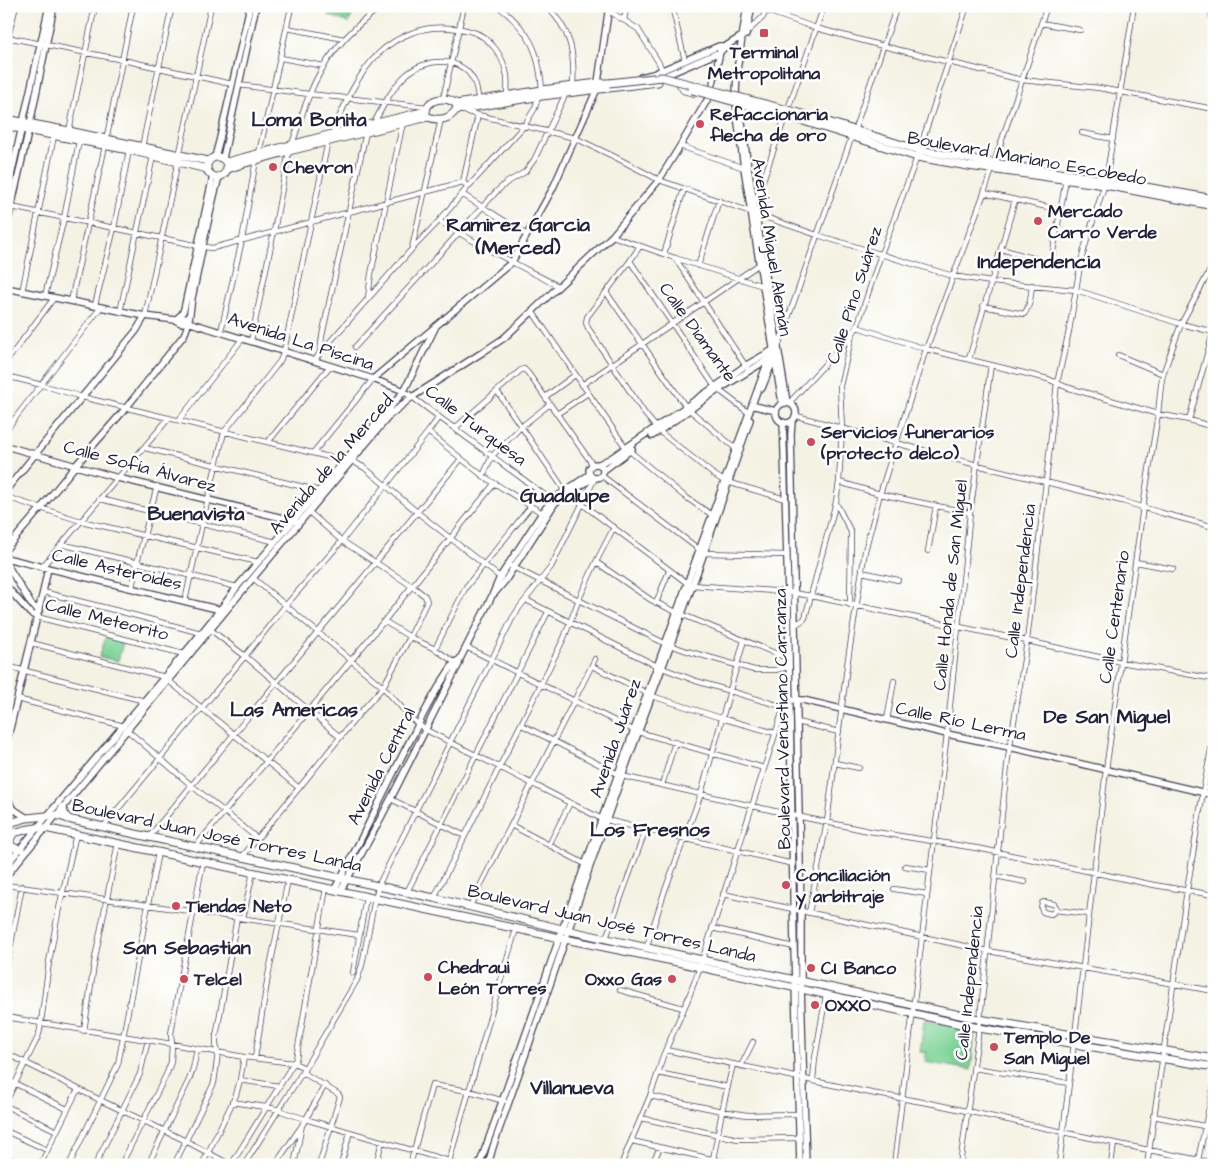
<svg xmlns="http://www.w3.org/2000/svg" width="1220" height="1171" viewBox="0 0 1220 1171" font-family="'Architects Daughter',sans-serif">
	<rect width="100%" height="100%" fill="#fff"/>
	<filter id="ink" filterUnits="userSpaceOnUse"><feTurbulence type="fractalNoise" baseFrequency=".02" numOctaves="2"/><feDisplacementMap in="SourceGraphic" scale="10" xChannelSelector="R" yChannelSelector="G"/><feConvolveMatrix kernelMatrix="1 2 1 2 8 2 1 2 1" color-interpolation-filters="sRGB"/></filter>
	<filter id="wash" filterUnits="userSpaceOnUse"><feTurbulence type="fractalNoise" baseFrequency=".0096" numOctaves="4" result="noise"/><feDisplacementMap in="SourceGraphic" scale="20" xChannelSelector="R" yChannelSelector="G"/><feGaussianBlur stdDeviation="1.12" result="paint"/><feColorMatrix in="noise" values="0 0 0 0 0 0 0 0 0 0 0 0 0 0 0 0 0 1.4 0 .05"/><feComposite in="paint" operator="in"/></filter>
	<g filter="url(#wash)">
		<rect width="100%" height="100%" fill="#f4f2e3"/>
		<!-- park -->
		<path fill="#7dd397" stroke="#507a69" d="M330,6h25l-6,17 -21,-8z
			M106,637l17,5 -5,19 -19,-4z
			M924,1020l51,10 -4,40 -46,-8 1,-9 -6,-1z"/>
	</g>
	<g filter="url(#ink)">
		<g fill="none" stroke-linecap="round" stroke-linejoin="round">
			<!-- street casing -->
			<g stroke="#424154" stroke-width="6">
				<path id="street" d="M498,6c32,25 41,44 44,84
					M546,6c25,23 29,48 27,80
					M601,6l37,23 21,34 3,7v3
					M672,6l13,55
					M1211,6l3,45
					M767,11l49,17 67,18 139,34 77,8 115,21
					M624,20l3,-14
					M1041,23l39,7
					M287,28l57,11
					M746,33l17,-16 5,-11
					M6,37l117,23 109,24
					M6,45l10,-39
					M281,58l43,8
					M676,80l7,11 12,3
					M239,85l70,9 118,13
					M443,99l21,-93
					M461,110l17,5 97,23 40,19 44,23 158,55 136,41 38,6 85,8 105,34 33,8
					M374,123c9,-17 18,-35 32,-48 19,-17 55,-20 68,6 3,6 3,13 5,19
					M69,131l26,-125
					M854,131l43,-125
					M1082,133l31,6
					M332,134c12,-28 24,-58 46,-80 20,-19 46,-29 73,-26 6,1 13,1 19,3 20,5 34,26 37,45 1,7 0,13 0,20
					M292,144c6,-16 10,-32 17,-48 14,-37 41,-67 73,-90
					M680,146l64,22
					M142,147l30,-141
					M259,153l31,-141
					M463,182l15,-67
					M984,193l77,17
					M462,194l65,41
					M6,206l108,22 90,19 9,1 250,-66 5,5
					M754,206l70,-200
					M439,221c39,24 79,44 119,65
					M612,236l63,22 91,29
					M640,246l-10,15 -43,56 -1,6 2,5 57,86 14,17 54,43 11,7 61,18
					M412,248l29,-129
					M1001,249l50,14 29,3
					M664,254l20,-65
					M675,258l72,110
					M630,261l85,126 34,26
					M1051,263l15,-84
					M698,266l21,-66
					M22,292l32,-156
					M606,292l80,115 49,41
					M45,296l19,-78 15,-77
					M368,298l3,-24 32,-152
					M71,301l34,-155 28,-140
					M95,305l19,-77 15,-78
					M983,306l41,8c6,-7 7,-19 8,-29
					M532,311l94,137 58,48 28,19
					M120,312l33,-156
					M145,316l66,-310
					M857,327l69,22 122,30 18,8 92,27 31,6 25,7
					M221,331l21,-91 14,-80
					M251,341l23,-110 15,-80
					M355,347l141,-155 10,-9 19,-11 9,-12 32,-67
					M778,347l74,-211h-1
					M320,353l2,-17 44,-204
					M1118,355l45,19
					M969,359l46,-159
					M315,360l5,-7 91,-103 28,-29 29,-34 56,-61 11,-18 3,-11
					M6,362l48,-64
					M6,376l36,9 40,12 251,61 19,3 13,7 52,44 84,66
					M582,385l179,-122
					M497,391l68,100 122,92 5,2 96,7 23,4 216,45 94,21 93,17
					M412,397l142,105
					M545,397l30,-22
					M789,403l62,-67
					M557,414l31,-21
					M797,416l180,49 145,36 40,12 52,14
					M179,420l64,-82
					M1189,420l25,-91
					M455,428l66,-58 3,-1 4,4 65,92
					M6,430l95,-123
					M428,432l55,44 59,37
					M268,442l62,-76
					M145,448l175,43
					M313,453l60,-74
					M483,476l9,-20 30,-30 28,-22
					M602,476l98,74
					M839,482l41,12 90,19
					M6,497l75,24 177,41
					M100,499l176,43
					M836,503l15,29 -1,73
					M61,544l176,43
					M928,551l8,-45
					M704,553l83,2
					M596,562l55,38 25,12
					M1136,562l37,7
					M511,566l153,77
					M42,567l127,-149
					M862,572l36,8
					M253,578l130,109 30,33 13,10 176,89 191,45
					M132,588l5,-25 20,-77
					M43,592l83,21 75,20
					M526,600l131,66 39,15 88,26
					M185,601l17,-77 22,-92 56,-71 4,-10 44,-210
					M656,603l13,-32
					M681,614l108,45
					M37,617l147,37
					M384,621l26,16 25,12 22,15
					M795,625l8,-5 2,-2 31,-116 3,-20 3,-53 -2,-43 12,-51 5,-8 24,-73 36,-97 50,-151
					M211,630l34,26 95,81
					M31,643l134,34
					M670,645l17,6 67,19h21l14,-3
					M466,647l167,83
					M435,649l31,-62 65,-81
					M6,666l139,35
					M592,666l55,27
					M169,681l130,107
					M652,696l69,22 54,15
					M17,699l107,27
					M887,720l7,-39
					M797,722l42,10
					M522,725l100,51 170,39 77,16 113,18 172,36 60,10
					M127,730l64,55 66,53
					M638,732l126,36
					M835,763l24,5
					M662,785l13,-43
					M391,799l74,37
					M511,825l74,39
					M103,827l142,-171 41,-51 56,-64 86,-109 11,-15
					M149,837l312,-378
					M549,845l21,-42
					M195,847l189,-226 110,-137
					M242,857l57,-69 60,-74 24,-27 27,-50 17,-36 -2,-5 -13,-10 -70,-45 -33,-29
					M905,866l25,4
					M995,876l30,6
					M6,885l353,50
					M894,889l33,5
					M407,892l141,-280
					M723,894l265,57 226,40
					M434,898l130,-260 15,-39 17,-37 18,-35
					M1044,902l10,2 2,3 -2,5 -3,2 -8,-2 -2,-4 1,-5z
					M470,906l104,-205 21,-42
					M1055,910l34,4
					M809,913l18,-91 21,-163 17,-108 15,-57 45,-142 59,-159 63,-187
					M243,918l10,-46
					M712,928l82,19
					M606,938l40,-109
					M646,949l19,-59 36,-96 43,-154
					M6,970l16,-84
					M353,973l13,-76
					M620,990l63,18
					M6,1017l35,6 131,21 72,13 50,6 11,5
					M84,1031l11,-73 23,-115
					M666,1050l205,43 63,11 180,39 100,20
					M6,1053l94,47 86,41 45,24
					M255,1058l13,-82 20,-96
					M741,1066l12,-24
					M974,1068l95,15
					M302,1072l36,22 2,3 -21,68
					M658,1073l70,14
					M6,1079l61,30
					M240,1080l39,6
					M813,1080l2,-22 11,-63
					M650,1096l72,15 25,4 52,-1
					M6,1102l32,-65 2,-7 9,-68 9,-49 18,-79
					M232,1102l40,6 33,11 144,42 9,4
					M6,1106l51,25
					M1153,1116l61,12
					M641,1118l97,21 61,-1
					M6,1131l41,19
					M632,1141l106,24
					M6,1157l17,8
					M1198,1160l16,-76
					M40,1165l38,-76
					M69,1165l49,-101 40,-212
					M95,1165l45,-91 8,-34
					M121,1165l46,-92 4,-11 1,-18 -1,-10 4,-25 28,-147
					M148,1165l41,-85 4,-11 4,-20
					M174,1165l40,-82 4,-30 -2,-8v-8l21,-120
					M202,1165l34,-70 4,-15 4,-23
					M231,1165l65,-106 30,-171
					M244,1165l61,-97 52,-88 5,-15 13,-67 5,-16 132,-263 7,-11 32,-41 44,-89
					M275,1165l28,-41 22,-39
					M294,1165l8,-40
					M341,1165l9,-33
					M376,1165l6,-24
					M410,1165l22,-80 37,6 35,10
					M448,1165l44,-155 24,-81
					M621,1165l29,-69 8,-23 5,-17 25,-57 12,-32 84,-260 6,-7
					M651,1165l9,-17
					M712,1165l10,-54 11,-47
					M894,1165l53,-431 23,-221 21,-148
					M960,1165l19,-137 29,-270 19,-117 19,-159 11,-99 12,-52 11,-65 5,-20 21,-66 28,-174
					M1059,1165l16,-130 31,-265 37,-263 15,-93 3,-29 2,-11 18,-50 33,-61
					M1111,1165l3,-22
					M1147,1165l40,-275 16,-98 11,-58
					M1178,1165l1,-9"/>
			</g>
			<!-- secondary casing -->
			<g stroke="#424154" stroke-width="8">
				<path id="secondary" d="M747,6l-10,64 -1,25 1,21 7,52 38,235
					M746,35l6,-29
					M641,77l12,-3 66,-28h7
					M662,77l58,-25 6,-6 16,-10
					M740,101l2,21 6,45 39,235
					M215,157l5,-19 30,-132
					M223,158l33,-152
					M6,198l43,-192
					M6,230l24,-106 24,-118
					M6,288l139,28 30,4 5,-2h5l3,4 185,57 31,12 8,6
					M188,322l-7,1 -6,-3 7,-6 2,-5 29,-133
					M373,379l139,-117 41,-74 44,-99 12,-83
					M762,388l16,-39
					M776 413a10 10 0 1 1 20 0a10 10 0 1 1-20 0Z
					M755,406l21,5
					M783,422l1,29 4,146 6,350 6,218
					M792,422l-1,12 10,477v74l5,180
					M652,436l66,-46 52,-32
					M6,446l112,32 177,43
					M589 471a7 7 0 1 1 14 0a7 7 0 1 1-14 0Z
					M599,464l12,-6 134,-92 28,-16
					M604,470l28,-21
					M6,490l130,-159 9,-15
					M6,549l35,-41 35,-43 50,-57 58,-73c6,-11 6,-25 8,-37 9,-41 16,-82 27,-121
					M6,558l215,52
					M6,563l25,41 8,7
					M6,586l24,27 7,4
					M494,594l11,-13 50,-78 38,-25
					M794,700h9l144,34 62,13 205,48
					M6,745l37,-153 5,-24
					M6,794l6,14 15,10
					M6,822l4,-5 2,-9
					M6,866c52,-64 106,-127 159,-190 25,-29 50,-58 72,-89l151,-177 16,-19 32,-65
					M6,876l247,-298 137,-163 22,-18 71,-45 21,-14 108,-102 47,-56 21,-34 29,-49 3,-9 8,-36 -1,-6
					M334,890c29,-51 52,-105 80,-157 11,-23 23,-45 38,-67l3,-4 5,-3
					M340,891c44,-73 79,-151 119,-227l1,-5 31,-61 9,-21 42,-64 10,-13 38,-26
					M478,1165l3,-5c36,-98 69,-197 104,-295 61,-169 122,-338 184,-507l4,-8
					M488,1165l5,-18 60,-171 37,-110 27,-76 80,-217 53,-153"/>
			</g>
			<!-- primary casing -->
			<g stroke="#424154" stroke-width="9">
				<path id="primary" d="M456,104l86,-14 56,-7h11
					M456,110l86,-14 116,-14
					M799,113l120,37 75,13 112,17 108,19
					M426,114c-1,-16 21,-19 30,-10
					M428,117c11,4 21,3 28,-7l1,-5
					M6,119l63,12 139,30
					M797,119l120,38 51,9 137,19 109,21
					M6,126l123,24 78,19
					M207 167a10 10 0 1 1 20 0a10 10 0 1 1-20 0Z
					M227,162l105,-28 94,-23
					M228,169l14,-5 47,-13 139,-34
					M63,807l1,6 4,6
					M6,824l21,-6 29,-3 16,5 77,17 285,61 128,31 140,31 277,59 235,40
					M14,833c-7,9 -5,15 7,16
					M6,836c13,-5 26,-9 39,-8l515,110 108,22 311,68 235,39"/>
			</g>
			<!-- street -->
			<use href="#street" stroke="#fff" stroke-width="4.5"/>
			<!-- secondary -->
			<use href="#secondary" stroke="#fff" stroke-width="5.5"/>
			<!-- primary -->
			<use href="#primary" stroke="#fff" stroke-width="7"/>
			<!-- primary-bridge casing -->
			<g stroke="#424154" stroke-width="9" stroke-linecap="butt">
				<path id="primary-bridge" d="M609,83l53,-6 137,36
					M692,90l105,29"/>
			</g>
			<!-- primary-bridge -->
			<use href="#primary-bridge" stroke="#fff" stroke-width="7"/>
		</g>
	</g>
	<!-- markers -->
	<g fill="#d1495b" stroke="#fff" stroke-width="2">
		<rect x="759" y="28" width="10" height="10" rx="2.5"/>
		<circle cx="700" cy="124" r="5"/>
		<circle cx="273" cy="167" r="5"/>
		<circle cx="1038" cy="221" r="5"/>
		<circle cx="811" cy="442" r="5"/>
		<circle cx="786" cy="885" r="5"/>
		<circle cx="176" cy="906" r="5"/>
		<circle cx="811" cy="968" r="5"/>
		<circle cx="428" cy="977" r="5"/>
		<circle cx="184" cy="979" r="5"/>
		<circle cx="672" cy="979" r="5"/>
		<circle cx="815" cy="1005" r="5"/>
		<circle cx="994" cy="1047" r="5"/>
	</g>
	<g text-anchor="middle" stroke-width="5" stroke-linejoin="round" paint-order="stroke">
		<!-- poi labels -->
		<g font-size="18" font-weight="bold" fill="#22223b" stroke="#fff" text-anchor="start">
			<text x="764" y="58" text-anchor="middle">Terminal<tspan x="764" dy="21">Metropolitana</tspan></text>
			<text x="710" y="120">Refaccionaria<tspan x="710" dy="21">flecha de oro</tspan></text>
			<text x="283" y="173">Chevron</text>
			<text x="1048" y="217">Mercado<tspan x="1048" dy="21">Carro Verde</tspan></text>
			<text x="821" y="438">Servicios funerarios<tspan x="821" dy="21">(protecto delco)</tspan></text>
			<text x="796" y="881">Conciliación<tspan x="796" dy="21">y arbitraje</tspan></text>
			<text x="186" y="912">Tiendas Neto</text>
			<text x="438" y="973">Chedraui<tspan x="438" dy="21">León Torres</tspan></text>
			<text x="821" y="974">CI Banco</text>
			<text x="194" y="985">Telcel</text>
			<text x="662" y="985" text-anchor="end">Oxxo Gas</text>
			<text x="825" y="1011">OXXO</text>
			<text x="1004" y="1043">Templo De<tspan x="1004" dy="21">San Miguel</tspan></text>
		</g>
		<!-- street labels -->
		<g font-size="18" fill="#22223b" stroke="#fff">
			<text transform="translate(1027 158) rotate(10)" y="6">Boulevard Mariano Escobedo</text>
			<text transform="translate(772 247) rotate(81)" y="6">Avenida Miguel Alemán</text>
			<text transform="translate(854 295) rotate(-72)" y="6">Calle Pino Suárez</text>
			<text transform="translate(698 332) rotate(54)" y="6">Calle Diamante</text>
			<text transform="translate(301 341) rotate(18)" y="6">Avenida La Piscina</text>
			<text transform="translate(476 425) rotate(37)" y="6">Calle Turquesa</text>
			<text transform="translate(331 464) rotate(-49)" y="6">Avenida de la Merced</text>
			<text transform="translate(140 466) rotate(15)" y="6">Calle Sofía Álvarez</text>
			<text transform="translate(117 569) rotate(13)" y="6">Calle Asteroides</text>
			<text transform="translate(1020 581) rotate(-83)" y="6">Calle Independencia</text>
			<text transform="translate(950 585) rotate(-84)" y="6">Calle Honda de San Miguel</text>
			<text transform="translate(1114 617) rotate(-82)" y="6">Calle Centenario</text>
			<text transform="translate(107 619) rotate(14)" y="6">Calle Meteorito</text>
			<text transform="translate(782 719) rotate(-91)" y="6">Boulevard Venustiano Carranza</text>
			<text transform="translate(961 721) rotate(12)" y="6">Calle Río Lerma</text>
			<text transform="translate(615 738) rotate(-71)" y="6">Avenida Juárez</text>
			<text transform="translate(381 766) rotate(-63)" y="6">Avenida Central</text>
			<text transform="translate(217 835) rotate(12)" y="6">Boulevard Juan José Torres Landa</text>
			<text transform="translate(612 923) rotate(13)" y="6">Boulevard Juan José Torres Landa</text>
			<text transform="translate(969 983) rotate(-84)" y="6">Calle Independencia</text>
		</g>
		<!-- quarter labels -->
		<g font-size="20" font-weight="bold" fill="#22223b" stroke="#fff">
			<text x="309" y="126">Loma Bonita</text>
			<text x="518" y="231">Ramirez Garcia<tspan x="518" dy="23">(Merced)</tspan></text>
			<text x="1039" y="268">Independencia</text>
			<text x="565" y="502">Guadalupe</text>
			<text x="196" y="520">Buenavista</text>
			<text x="294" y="716">Las Americas</text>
			<text x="1107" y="723">De San Miguel</text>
			<text x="650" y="836">Los Fresnos</text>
			<text x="187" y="954">San Sebastian</text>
			<text x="572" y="1094">Villanueva</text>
		</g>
	</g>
	<!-- margin -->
	<rect width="1220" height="1171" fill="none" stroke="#fff" stroke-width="25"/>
</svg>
